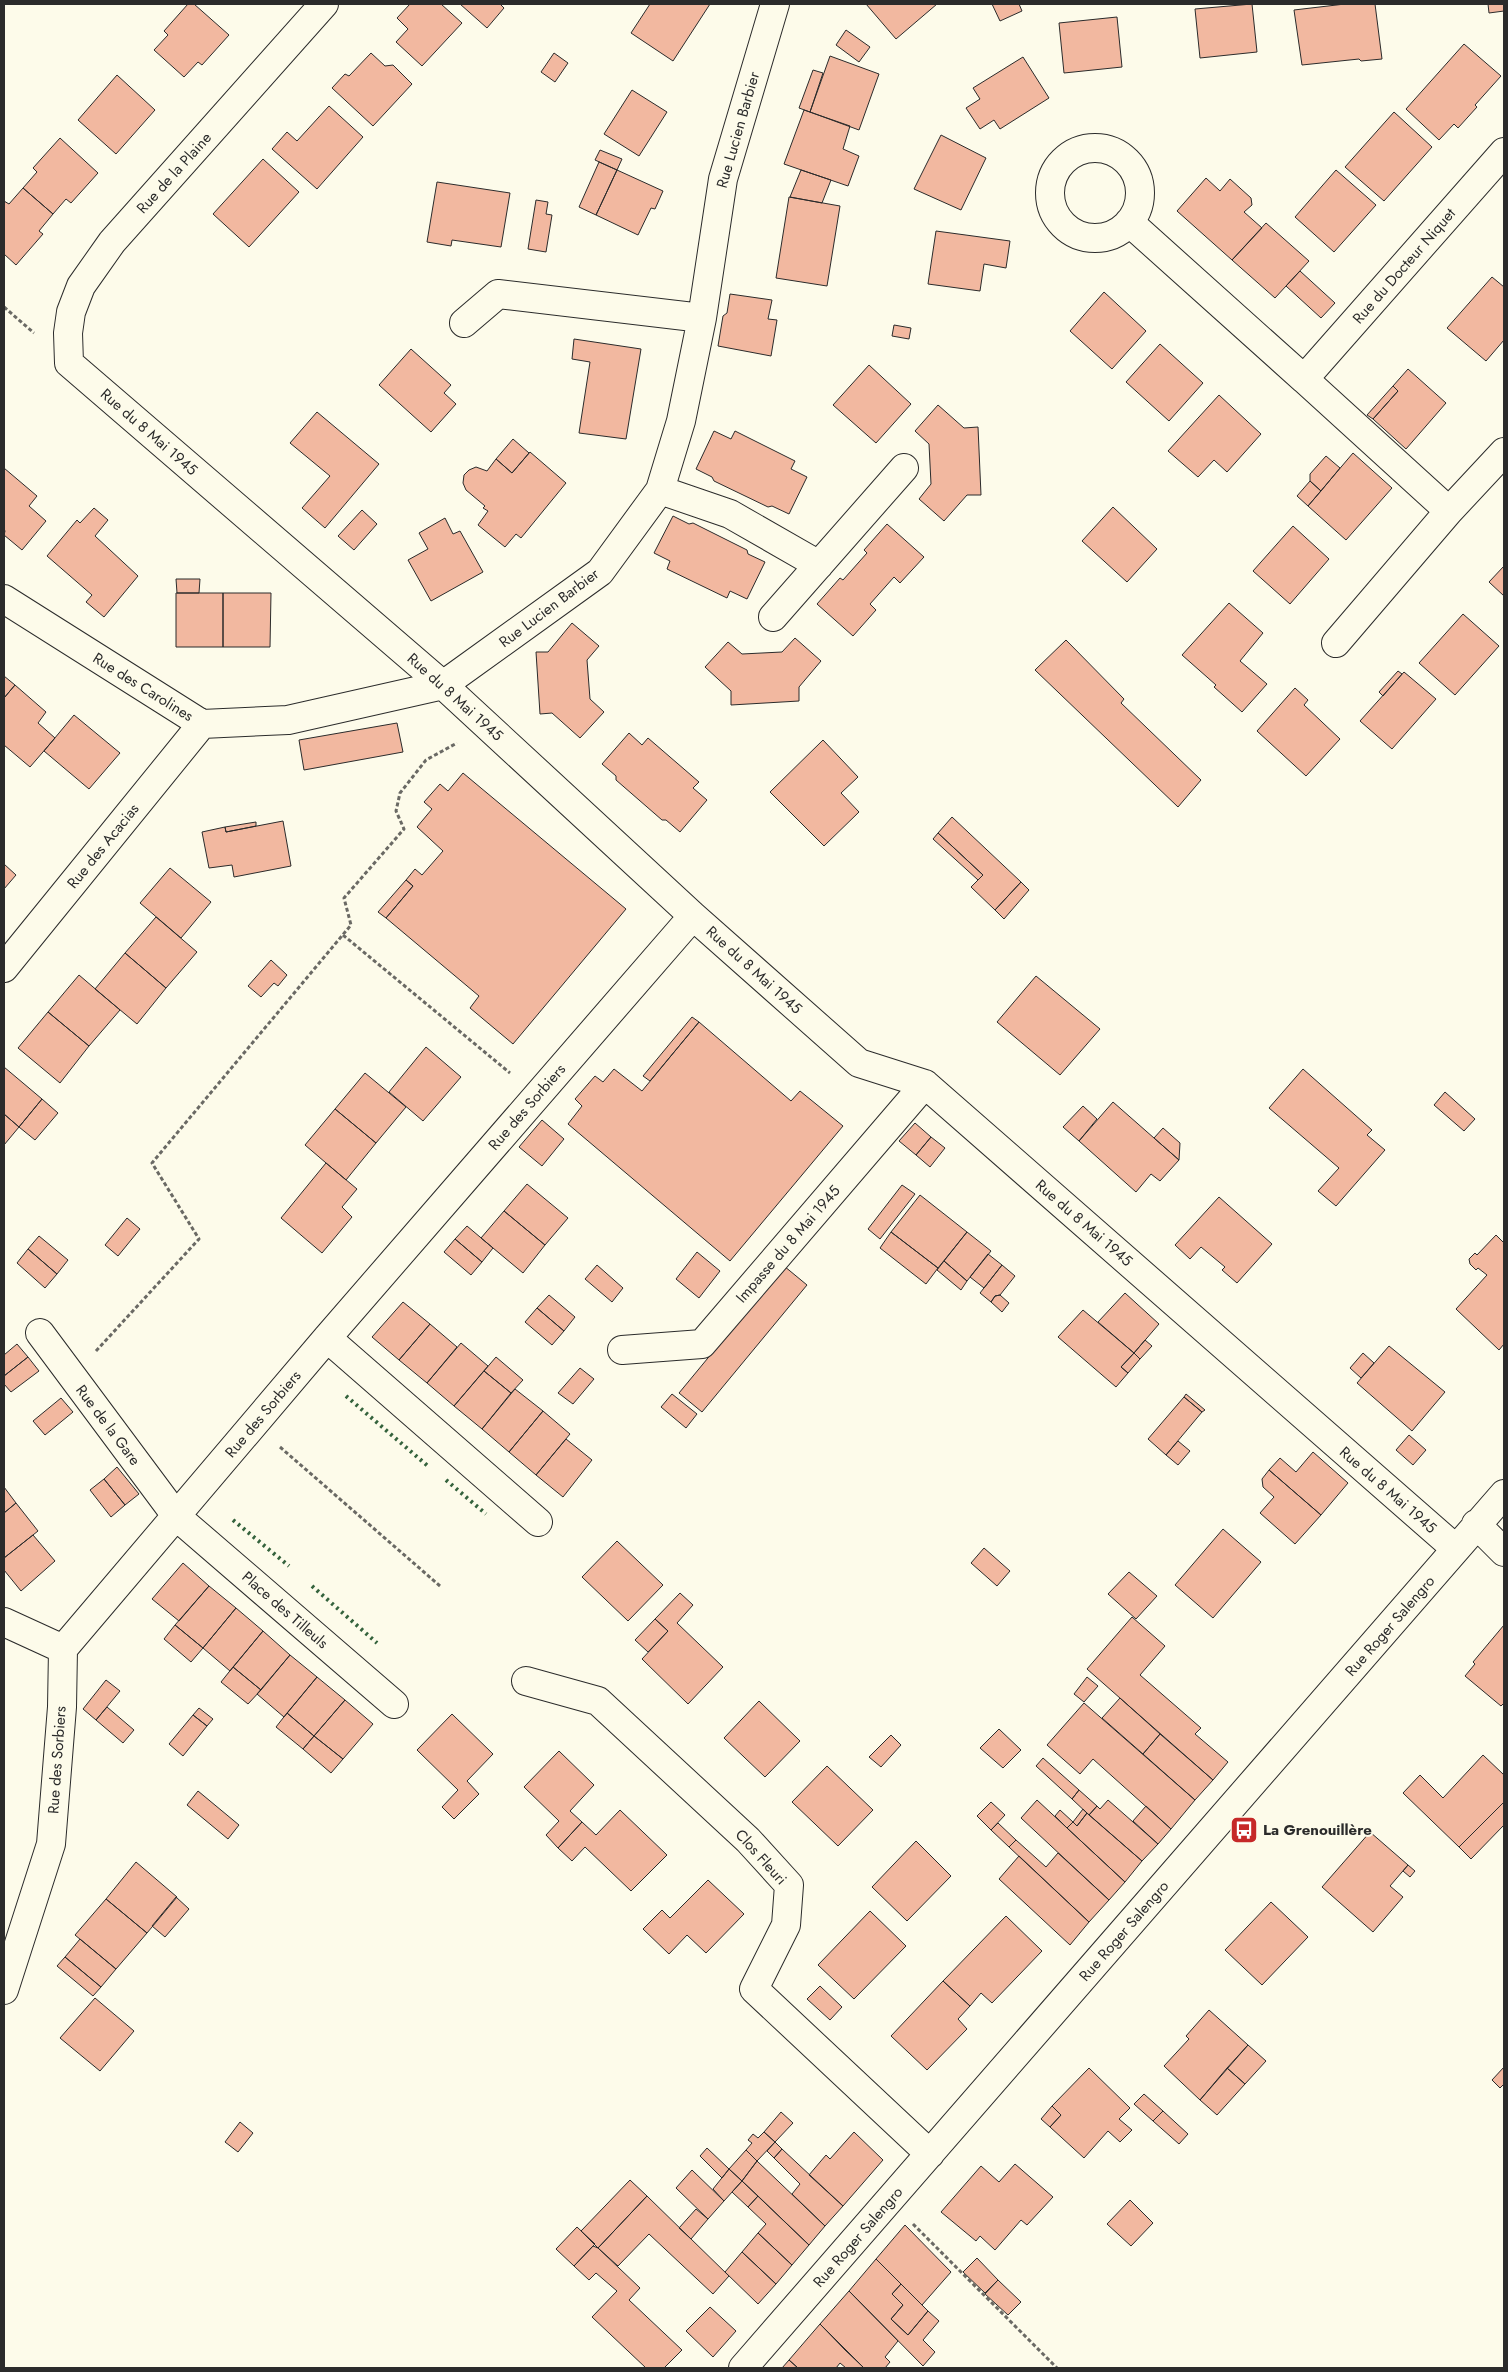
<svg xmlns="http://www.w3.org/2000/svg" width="1508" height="2372" viewBox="0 0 1508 2372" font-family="Jost,sans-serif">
	<rect width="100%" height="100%" fill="#fdfbea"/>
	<!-- building -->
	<path fill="#f2b8a0" stroke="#2b2b2b" d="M188,4h6l35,31 -27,30 -4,-3 -14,15 -30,-27 14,-15 -4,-4z
		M410,4h31l21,19 -40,43 -26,-24 12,-13 -11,-11z
		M460,4h40l4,4 -17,20z
		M650,4h60l-37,57 -42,-28z
		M866,4h71l-41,35z
		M992,4h27l3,7 -22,10z
		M1252,4l5,48 -57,6 -5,-49z
		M1345,4h30l7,55 -21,2 -2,-2 -57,6 -8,-55z
		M1488,4h16v7l-15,2z
		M1117,17l5,50 -58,6 -5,-50z
		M846,30l24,17 -11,15 -23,-17z
		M1464,44l37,32 -26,29 2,2 -19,21 -4,-4 -15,16 -33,-31z
		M371,53l14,13 8,-1 19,19 -39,42 -41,-38 13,-14 4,2z
		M554,53l14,10 -13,19 -14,-10z
		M830,56l49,18 -20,56 -49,-18z
		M1023,57l26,41 -49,31 -6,-9 -14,9 -14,-21 14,-9 -7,-11z
		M813,70l10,3 -13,39 -11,-4z
		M117,75l38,35 -39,44 -38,-34z
		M632,90l35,22 -28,44 -35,-22z
		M329,106l34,31 -46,52 -45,-40 15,-17 10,9z
		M804,110l46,16 -7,23 16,7 -11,30 -64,-22z
		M1394,112l38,35 -48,54 -39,-34z
		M941,135l45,23 -25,52 -47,-21z
		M60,138l38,35 -27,30 -5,-4 -13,15 -30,-26 14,-16 -4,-4z
		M600,150l22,9 -5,11 -22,-10z
		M263,159l36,33 -50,55 -36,-33z
		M599,162l18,8 -21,45 -17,-8z
		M617,170l46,21 -8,18 -4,-1 -13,27 -42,-20z
		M801,170l30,10 -9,23 -32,-6z
		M1336,170l40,35 -42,47 -39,-35z
		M1206,178l14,13 10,-12 21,19 1,7 -8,7 18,16 -30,32 -55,-49z
		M437,182l73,11 -9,54 -49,-7 -1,6 -24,-4z
		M23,188l30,26 -14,17 4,3 -27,31 -12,-11v-53l5,3z
		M789,197l51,9 -13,80 -51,-8z
		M536,200l12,2 -2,12 6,1 -6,37 -18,-3z
		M1266,223l43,38 -34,37 -43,-38z
		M936,231l74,10 -4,27 -22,-4 -4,27 -52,-7z
		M1300,271l35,32 -14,15 -35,-32z
		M1492,277l12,10v53l-18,21 -39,-33z
		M1104,292l42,39 -34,38 -42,-38z
		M730,294l42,6 -4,19 9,1 -6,36 -53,-10 5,-30 4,-3z
		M894,325l17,3 -2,11 -17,-3z
		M574,339l67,10 -15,90 -47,-6 11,-71 -18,-3z
		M1160,344l43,39 -34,38 -43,-39z
		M411,349l40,36 -7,8 12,11 -25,28 -52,-47z
		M869,365l42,39 -35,39 -43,-38z
		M1408,369l38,34 -40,46 -33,-30 25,-28 -5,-5z
		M1393,386l5,5 -25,28 -6,-4z
		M1219,395l42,39 -34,38 -13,-12 -16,17 -30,-26z
		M938,405l26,23 14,-1 3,68h-14l-23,26 -25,-22 12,-15 -2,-40 -14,-13z
		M317,412l62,52 -54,64 -23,-20 28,-32 -40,-33z
		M714,431l17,8 4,-8 60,30 -4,8 16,8 -18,37 -17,-8 -4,1 -54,-26 -2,-4 -16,-8z
		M513,439l16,14 -17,20 -16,-14z
		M530,452l36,31 -45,55 -5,-4 -11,13 -27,-22 10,-14 -5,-3 2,-2 -19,-16 -3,-7 1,-8 5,-5 7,-3 11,4 9,-12 16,14z
		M1353,453l39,35 -46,52 -38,-34z
		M1326,456l14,12 -19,23 -11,-10v-7z
		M4,468l33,28 -8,10 17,15 -24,29 -18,-15 1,-4 -1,-2z
		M1310,481l11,10 -13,15 -11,-10z
		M1113,507l44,42 -30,33 -45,-41z
		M94,508l14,12 -13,16 43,40 -34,41 -18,-15 6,-7 -45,-39 30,-36 3,3z
		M362,510l15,14 -23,26 -16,-14z
		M673,516l16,8 4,-1 54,27 1,4 17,8 -18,37 -17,-8 -3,7 -60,-29 3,-8 -16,-8z
		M445,518l8,16 7,-3 23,41 -52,29 -23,-41 20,-11 -9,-16z
		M887,524l37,33 -24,26 -6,-6 -24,27 6,6 -23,26 -36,-32 23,-26 3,2 24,-27 -3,-3z
		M1293,526l36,33 -39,45 -37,-33z
		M1504,566v30l-15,-14z
		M176,579h24l-1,14h-22z
		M176,593h47v54h-47z
		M223,593h48l-1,54h-47z
		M1229,603l34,30 -23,28 27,23 -25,28 -28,-25 2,-2 -34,-30z
		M1463,614l36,32 -44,49 -36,-32z
		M572,623l27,23 -12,14 3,39 14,13 -24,26 -28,-25 -12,1 -4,-62h12z
		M795,638l26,23 -22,26v14l-68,4v-14l-26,-24 23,-25 14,12 40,-2z
		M1066,640l58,59 -3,4 80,77 -23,27 -143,-137z
		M1398,671l4,3 -19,22 -4,-4z
		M1404,672l32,27 -44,50 -32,-28z
		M4,676l11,9 -11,13z
		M15,685l31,27 -8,11 17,15 -25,29 -26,-22v-47z
		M1295,688l13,12 -4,5 36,34 -34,37 -49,-45z
		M74,715l46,38 -31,36 -45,-38z
		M397,723l6,29 -99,18 -5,-30z
		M629,733l13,12 6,-7 51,44 -6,6 14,12 -27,32 -14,-12h-4l-46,-40v-4l-14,-12z
		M823,740l35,37 -17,16 18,19 -35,34 -54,-54z
		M463,773l163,136 -113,135 -43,-36 9,-12 -93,-78 27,-32 -7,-6 9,-11 7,6 21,-24 -26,-24 15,-18 -8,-7 16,-18 8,7z
		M952,817l69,65 -26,28 -24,-23 12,-12 -45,-42z
		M283,821l8,45 -57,11 -2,-12 -23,3 -7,-36 23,-5 1,5z
		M256,822v4l-30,6 -1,-5z
		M938,833l45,42 -5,5 -45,-41z
		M4,864l12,11 -12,14z
		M170,868l41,34 -30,36 -41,-35z
		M406,880l7,6 -27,32 -8,-6z
		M1021,882l8,8 -25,29 -9,-9z
		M156,917l41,35 -31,36 -41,-35z
		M125,953l41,35 -29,36 -42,-35z
		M271,960l16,15 -9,11 -4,-3 -13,14 -13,-11z
		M79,975l41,35 -31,36 -41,-34z
		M1036,976l64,53 -40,46 -63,-53z
		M48,1012l41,34 -29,37 -42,-35z
		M692,1017l7,5 -49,59 -7,-5z
		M699,1022l92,79 9,-10 43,35 -113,135 -162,-137 14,-18 -7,-7 20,-23 8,6 11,-13 28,22z
		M426,1047l35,30 -38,44 -34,-29z
		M4,1067l38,32 -23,28 -15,-13z
		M1303,1069l69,61 -5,5 18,15 -49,56 -18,-15 21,-23 -70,-60z
		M365,1073l41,34 -30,36 -41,-34z
		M1445,1092l30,27 -11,12 -30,-26z
		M42,1099l16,14 -23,27 -16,-13z
		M1113,1102l66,58 -19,21 -9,-7 -15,18 -57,-51z
		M1083,1106l14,13 -18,22 -16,-14z
		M335,1109l41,34 -30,37 -41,-35z
		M4,1114l15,13 -15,18z
		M542,1120l22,19 -22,27 -23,-19z
		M915,1123l16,14 -15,18 -17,-14z
		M1163,1128l17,15 -1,17 -25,-22z
		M931,1137l14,11 -15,19 -14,-12z
		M326,1163l31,26 -15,18 10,10 -30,36 -41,-35z
		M527,1184l41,34 -23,27 -41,-34z
		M902,1185l13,9 -35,45 -12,-10z
		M920,1195l47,37 -29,36 -47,-36z
		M1219,1197l53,47 -35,39 -15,-13 3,-3 -24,-20 -11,12 -15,-14z
		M504,1211l41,34 -22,28 -42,-35z
		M127,1218l13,11 -22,27 -13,-11z
		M467,1226l26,22 -11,14 -27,-23z
		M891,1232l47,36 -12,16 -46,-36z
		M967,1232l24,19 -24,30 -23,-20z
		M1496,1235l8,8v101l-5,6 -43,-41 31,-34 -9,-7 -2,2 -6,-6 -1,-5 6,-6 2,2z
		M39,1236l29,24 -11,14 -29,-25z
		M455,1239l27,23 -11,13 -27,-23z
		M28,1249l29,25 -12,14 -28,-25z
		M697,1252l23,19 -21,27 -23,-19z
		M988,1254l14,11 -18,23 -14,-11z
		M944,1261l23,20 -6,9 -24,-20z
		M597,1265l26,23 -11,14 -27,-23z
		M1002,1265l13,11 -15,19 -5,1 -4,6 -11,-9z
		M784,1266l23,19 -105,127 -23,-19z
		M1125,1293l34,31 -25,29 -36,-31z
		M549,1295l26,22 -11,14 -27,-23z
		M1000,1295l9,8 -7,9 -11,-10 4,-6z
		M403,1302l27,22 -31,36 -27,-23z
		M537,1308l27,23 -12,14 -27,-23z
		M1083,1310l51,43 -13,14 7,6 -12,14 -58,-50z
		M430,1324l27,23 -30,36 -28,-23z
		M1145,1340l7,6 -12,13 -6,-6z
		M461,1343l27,23 -34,40 -27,-23z
		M17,1344l11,13 -24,19v-21z
		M1389,1346l56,46 -33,39 -55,-48z
		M1134,1353l6,6 -12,14 -7,-6z
		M1363,1353l11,10 -13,15 -11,-10z
		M28,1357l11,14 -28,21 -7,-8v-8z
		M496,1357l27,23 -12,13 -27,-22z
		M580,1368l14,11 -21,25 -15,-11z
		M484,1371l27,22 -29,36 -28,-23z
		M515,1389l28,22 -34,41 -27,-23z
		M672,1394l25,20 -11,14 -25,-21z
		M1186,1394l19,16 -3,2 -18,-15z
		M1184,1397l18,15 -36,43 -18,-16z
		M61,1398l12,14 -28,23 -12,-14z
		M543,1411l27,23 -34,41 -27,-23z
		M1409,1435l17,15 -13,15 -17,-15z
		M566,1439l26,21 -29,37 -27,-22z
		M1178,1441l12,10 -12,14 -12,-10z
		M1313,1452l35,31 -27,32 -52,-45 11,-12 16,14z
		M117,1467l22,27 -14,11 -21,-26z
		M1269,1470l52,45 -26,29 -35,-31 14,-16 -11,-10 -1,-8z
		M104,1479l21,26 -14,12 -21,-27z
		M4,1487l12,16 -12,10z
		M16,1503l22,28 -34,27v-45z
		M1223,1529l38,33 -48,56 -38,-33z
		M33,1535l22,26 -34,30 -17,-21v-12z
		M617,1541l46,44 -35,36 -46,-44z
		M984,1548l26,23 -13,15 -26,-23z
		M183,1563l26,23 -30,35 -27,-22z
		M1129,1572l28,24 -21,23 -28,-25z
		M209,1586l27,22 -33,40 -28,-23z
		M680,1593l13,12 -16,18 46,44 -35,37 -46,-45 26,-28 -13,-12z
		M236,1608l27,23 -33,40 -27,-23z
		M1132,1617l33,29 -25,29 61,53 -6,6 33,28 -15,18 -126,-111z
		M655,1619l13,12 -20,21 -13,-12z
		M175,1625l28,23 -12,14 -27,-23z
		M1504,1625v78l-3,3 -36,-30 10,-12 -2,-2z
		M263,1631l27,24 -29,35 -28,-23z
		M290,1655l27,22 -33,40 -27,-23z
		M233,1667l28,23 -13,14 -27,-22z
		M317,1677l28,23 -31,36 -27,-23z
		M1087,1677l11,9 -14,16 -10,-8z
		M106,1680l14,11 -24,29 -13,-11z
		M1120,1698l40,36 -17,20 -41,-36z
		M345,1700l28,24 -30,35 -29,-23z
		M759,1701l41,40 -35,36 -41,-39z
		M1084,1703l111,97 -24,29 -78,-70 -13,15 -33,-29z
		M107,1707l27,23 -11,13 -27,-23z
		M199,1708l14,11 -6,7 -14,-11z
		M287,1713l27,23 -11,13 -27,-22z
		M452,1714l41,40 -26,27 12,13 -25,25 -12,-12 16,-17 -41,-40z
		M193,1715l14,11 -24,30 -14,-12z
		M999,1729l22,21 -18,18 -23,-20z
		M1160,1734l53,46 -18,20 -52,-46z
		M891,1735l10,10 -20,22 -12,-10z
		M314,1736l29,23 -12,14 -28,-24z
		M559,1751l35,34 -24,26 12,11 -24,26 -12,-13 13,-14 -35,-34z
		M1483,1755l21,20v27l-45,45 -56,-54 17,-18 23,23z
		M1043,1758l36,32 -7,9 -36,-33z
		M827,1766l46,44 -35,36 -46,-44z
		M1079,1790l18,16 -8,9 -17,-16z
		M198,1791l41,34 -11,14 -41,-34z
		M1037,1800l88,82 -16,18 -88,-82z
		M1108,1800l50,44 -16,17 -53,-46 8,-9 3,3z
		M991,1802l14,13 -14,15 -14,-14z
		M1504,1802v23l-33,34 -12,-12z
		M1146,1806l25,23 -13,15 -25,-23z
		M1083,1809l4,4 -10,13 -4,-4z
		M620,1810l47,45 -36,36 -46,-44 -13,14 -14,-13 24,-26 14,13z
		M1060,1810l13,12 -6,6 -12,-12z
		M1087,1813l55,48 -17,21 -58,-54 6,-6 4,4z
		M998,1823l18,17 -7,7 -18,-17z
		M1370,1832l38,33 -18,21 13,11 -30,35 -51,-45z
		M1016,1840l30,27 12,-14 51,47 -20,22 -80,-75z
		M916,1841l35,35 -44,45 -35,-34z
		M1019,1856l70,66 -19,23 -71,-66z
		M136,1862l41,35 -30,36 -41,-34z
		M1408,1865l7,6 -5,6 -7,-6z
		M708,1880l36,34 -38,39 -19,-18 -18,19 -26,-25 19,-19 8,8z
		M176,1897l13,12 -24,28 -13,-11z
		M106,1899l41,34 -31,36 -41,-34z
		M1271,1902l37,35 -46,48 -37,-35z
		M870,1911l36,35 -52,53 -36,-34z
		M1006,1916l36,35 -50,52 -11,-10 -11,13 -27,-25z
		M80,1939l36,30 -15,18 -36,-30z
		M65,1957l36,30 -8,9 -36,-30z
		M943,1981l27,25 -12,13 9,10 -40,41 -36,-34z
		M820,1986l22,21 -12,13 -23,-21z
		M95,1998l39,33 -34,40 -40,-33z
		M1209,2010l39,35 -48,55 -36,-34 25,-27 -3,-3z
		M1248,2045l18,16 -21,23 -18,-16z
		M1504,2067v17l-4,4 -8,-8z
		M1089,2068l41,40 -11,11 13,11 -12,12 -12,-11 -24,27 -34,-31 11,-12 -9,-9z
		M1227,2068l18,16 -28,31 -17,-15z
		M1144,2094l19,17 -10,10 -19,-17z
		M1052,2106l9,9 -11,12 -9,-8z
		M1163,2111l25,23 -9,10 -26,-23z
		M781,2112l12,11 -18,19 -11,-10z
		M240,2122l13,11 -15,19 -13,-10z
		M764,2132l11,10 -18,19 -11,-11 6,-7 -4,-3 5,-6 5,4z
		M854,2132l29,28 -40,46 -34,-31 17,-20 4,4z
		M775,2142l7,7 -8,9 -7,-7z
		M707,2148l22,21 -7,9 -22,-22z
		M782,2149l61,57 -18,20 -33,-32 8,-10 -26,-26z
		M746,2150l11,11 -15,20 -13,-12z
		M757,2161l68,65 -16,19 -67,-64z
		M1015,2164l38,33 -26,28 -6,-5 -26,30 -15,-14 -4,5 -35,-29 40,-46 18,16z
		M729,2169l13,12 -18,20 -11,-12z
		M692,2170l32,31 -16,18 -32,-31z
		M630,2180l17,16 -49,52 -17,-17z
		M742,2181l16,15 -10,11 -16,-15z
		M647,2196l82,80 -16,18 -64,-60 -31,32 -20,-18z
		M758,2196l51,49 -17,20 -34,-32 8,-9 -18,-17z
		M1130,2200l23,23 -22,23 -24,-22z
		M696,2209l12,10 -17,20 -12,-11z
		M905,2225l46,47 -29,33 -46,-46z
		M577,2227l18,17 -21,22 -18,-17z
		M758,2233l34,32 -16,19 -34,-32z
		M593,2246l5,2 42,40 -11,12 53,50 -18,18h-18l-54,-51 25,-26 -21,-18 -7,7 -15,-14z
		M742,2252l34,32 -18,20 -33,-32z
		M977,2258l21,22 -13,13 -22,-21z
		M876,2259l25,25 -9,10 11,11 -12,14 17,16 20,-24 11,10 -16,19 12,12 -12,14 -74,-75z
		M998,2280l23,22 -13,13 -23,-21z
		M901,2284l27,27 -20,24 -17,-16 12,-14 -11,-11z
		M849,2291l49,50 -13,16 5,5 -5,6h-21l-44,-44z
		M710,2307l26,24 -23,26 -27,-26z
		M820,2324l25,26 19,18h-18l-6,-5 -4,5h-38l-9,-8z
		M789,2360l9,8h-16z"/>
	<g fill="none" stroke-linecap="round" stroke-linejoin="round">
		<!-- minor casing -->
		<g stroke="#2b2b2b" stroke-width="30">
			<path id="minor" d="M324,4l-212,238 -31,44 -10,26 -3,21 1,30 374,322 250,231 166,147 66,21 531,465
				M1050 193a45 45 0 1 1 90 0a45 45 0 1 1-90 0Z
				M1129,222l175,157 200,-227
				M464,323l34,-29 204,24
				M1304,379l145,132 -113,132
				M660,490l70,24 89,51
				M1449,511l55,-59
				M4,599l198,125 86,-4 155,-35 157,-113 60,-82 21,-69 21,-103 21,-139 52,-175
				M773,617l131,-149
				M4,968l198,-244
				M40,1333l137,184 217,187
				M327,1338l211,184
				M622,1350l80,-6 223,-260
				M1476,1524l28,28
				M4,1622l59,27
				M526,1681l72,20 150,139 41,45 -3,40 -32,64 176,165
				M4,1990l47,-146 11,-137 1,-58 264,-311 366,-422
				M743,2368l761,-874"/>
		</g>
		<!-- path -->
		<path stroke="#6a6964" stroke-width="3" stroke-dasharray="4 2.5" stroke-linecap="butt" d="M4,307l30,26
			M343,935l167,138
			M96,1351l103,-112 -47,-76 199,-238 -7,-27 60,-69 -8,-18 4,-18 26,-33 31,-17
			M280,1447l160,139
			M913,2224l144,144"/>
		<!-- minor -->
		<use href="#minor" stroke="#fdfbea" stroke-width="28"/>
		<!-- hedge -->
		<path stroke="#34623c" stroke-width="4" stroke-dasharray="2.5 4" stroke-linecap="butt" d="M346,1396l83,71
			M446,1480l40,34
			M233,1520l56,46
			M312,1586l65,57"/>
	</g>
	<!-- icons -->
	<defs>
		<g id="bus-square" transform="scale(1.4375)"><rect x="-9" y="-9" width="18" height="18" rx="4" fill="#c62828" stroke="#fdfbea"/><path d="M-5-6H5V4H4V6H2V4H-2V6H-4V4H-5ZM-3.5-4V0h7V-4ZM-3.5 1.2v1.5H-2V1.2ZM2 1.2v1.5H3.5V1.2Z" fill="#fff"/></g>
	</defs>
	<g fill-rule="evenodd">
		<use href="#bus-square" x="1244" y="1830"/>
	</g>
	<g text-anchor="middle" stroke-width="4" stroke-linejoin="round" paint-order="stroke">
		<!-- street labels -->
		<g font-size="15" fill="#2b2b2b" stroke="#fdfbea">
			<text transform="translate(738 130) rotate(-74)" y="5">Rue Lucien Barbier</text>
			<text transform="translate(174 173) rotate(-48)" y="5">Rue de la Plaine</text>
			<text transform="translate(1404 266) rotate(-49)" y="5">Rue du Docteur Niquet</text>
			<text transform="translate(149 432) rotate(41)" y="5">Rue du 8 Mai 1945</text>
			<text transform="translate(549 608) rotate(-37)" y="5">Rue Lucien Barbier</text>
			<text transform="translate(143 687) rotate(32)" y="5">Rue des Carolines</text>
			<text transform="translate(455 697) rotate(42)" y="5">Rue du 8 Mai 1945</text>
			<text transform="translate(103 846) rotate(-51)" y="5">Rue des Acacias</text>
			<text transform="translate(754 970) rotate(42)" y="5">Rue du 8 Mai 1945</text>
			<text transform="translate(527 1107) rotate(-49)" y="5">Rue des Sorbiers</text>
			<text transform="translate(1084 1223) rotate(41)" y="5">Rue du 8 Mai 1945</text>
			<text transform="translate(788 1244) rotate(-49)" y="5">Impasse du 8 Mai 1945</text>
			<text transform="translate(263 1414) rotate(-50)" y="5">Rue des Sorbiers</text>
			<text transform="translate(108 1425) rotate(53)" y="5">Rue de la Gare</text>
			<text transform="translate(1388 1490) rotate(41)" y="5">Rue du 8 Mai 1945</text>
			<text transform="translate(285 1610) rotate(41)" y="5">Place des Tilleuls</text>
			<text transform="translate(1390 1626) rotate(-49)" y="5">Rue Roger Salengro</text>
			<text transform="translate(57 1760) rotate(-86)" y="5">Rue des Sorbiers</text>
			<text transform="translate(761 1857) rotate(48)" y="5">Clos Fleuri</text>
			<text transform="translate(1124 1931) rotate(-49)" y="5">Rue Roger Salengro</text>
			<text transform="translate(858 2237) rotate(-49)" y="5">Rue Roger Salengro</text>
		</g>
		<!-- poi labels -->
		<g font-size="15" font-weight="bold" fill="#2b2b2b" stroke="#fdfbea" text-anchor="start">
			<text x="1263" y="1835">La Grenouillère</text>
		</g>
	</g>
	<!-- border -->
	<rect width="1508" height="2372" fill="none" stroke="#2b2b2b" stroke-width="10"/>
</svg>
